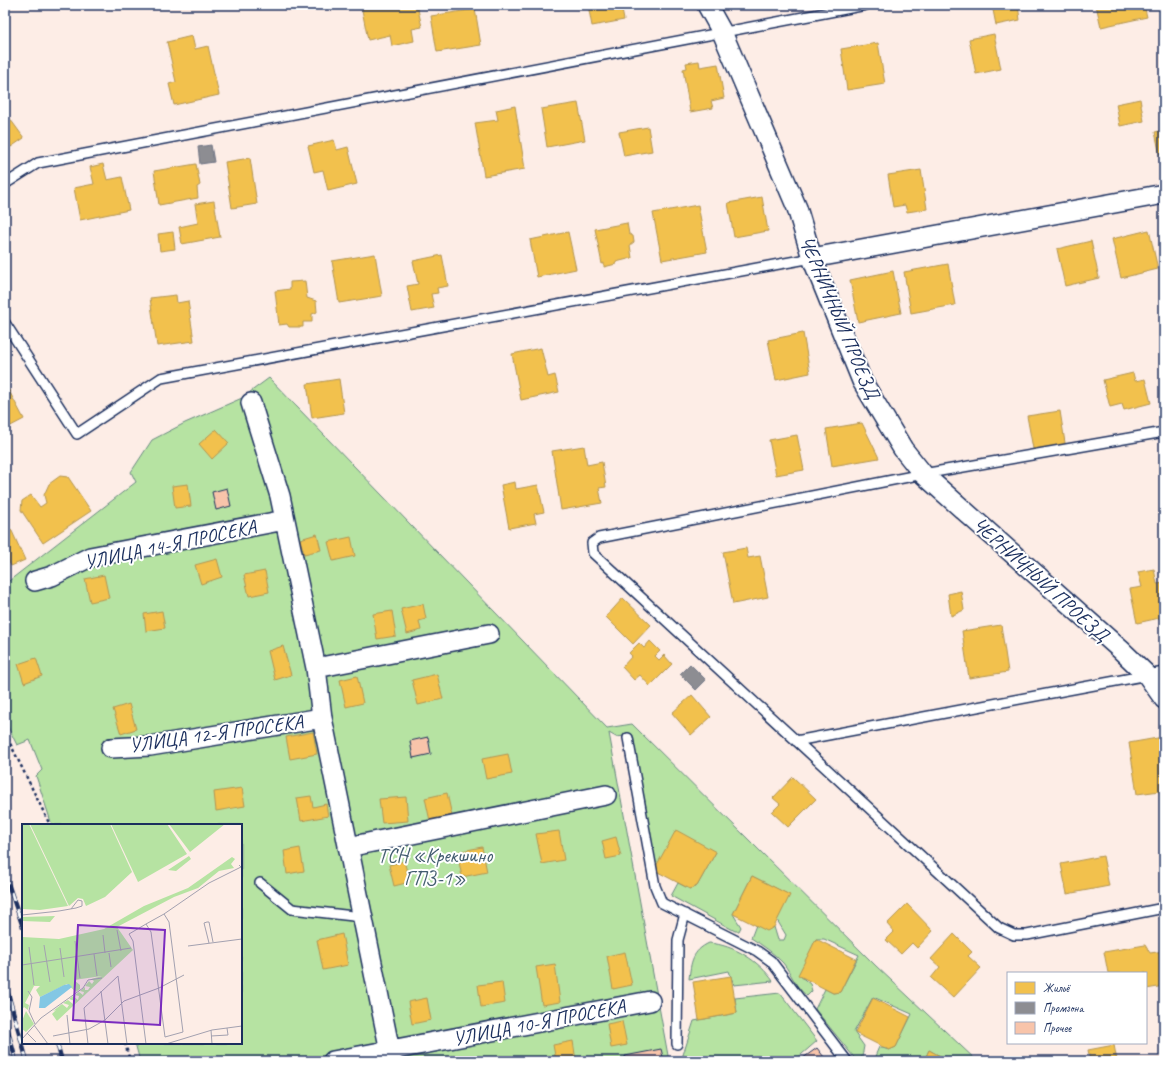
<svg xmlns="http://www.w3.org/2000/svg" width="1169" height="1066" viewBox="0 0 1169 1066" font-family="Caveat,sans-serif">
	<rect width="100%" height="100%" fill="#fdede6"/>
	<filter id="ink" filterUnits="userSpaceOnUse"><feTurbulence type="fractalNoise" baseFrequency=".025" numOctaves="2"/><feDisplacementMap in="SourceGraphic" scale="8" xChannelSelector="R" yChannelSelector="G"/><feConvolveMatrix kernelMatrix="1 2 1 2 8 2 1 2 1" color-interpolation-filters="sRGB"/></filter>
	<g filter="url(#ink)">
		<!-- green -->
		<path fill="#b6e3a2" stroke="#688980" d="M269,378l338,350 25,-4 244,242 101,95h-28l-20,-11 -5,11h-51l6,-14 10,3 7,-3 16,-33 -39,-17 -19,35 10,14 -2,11 -5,4 -42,-52 10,-20 8,4 7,-1 19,-37 -35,-16h-8l-17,36 11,9 2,7 -5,5c-12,-9 -15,-22 -24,-33 -9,-10 -21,-18 -32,-25l5,-13 18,2 4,13h6l2,-5 -9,-15 12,-25 -37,-19 -19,38 8,13 -2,4h-4l-64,-35 7,-13 12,6 7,-3 19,-34 -62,18 -21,-135 -17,2 -7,-4 60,328h-529l-5,-18h106v-218h-189l-16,-49 6,-6 -12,-30 -13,5 -12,-24v-137l131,-102 -5,-10 21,-32 33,-17 57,-25z
			M709,943c25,2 50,18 64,38l-39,4 -5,-14 -40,8c2,-17 3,-28 20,-36z
			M780,993l37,48 -23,20h-113l13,-40 43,-8 -2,-15z"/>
		<!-- homes -->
		<path fill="#f2c14e" stroke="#b29553" d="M361,5h56l5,22 -10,2 2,12 -22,5 -2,-11 -22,5z
			M588,5h33l3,15 -32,6z
			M992,5h26l2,15 -24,5z
			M1096,5h48l3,12 -46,10z
			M475,9l6,36 -44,7 -6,-36z
			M994,34l7,35 -25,5 -7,-35z
			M192,36l3,13 13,-3 11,49 -45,10 -5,-21 7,-2 -9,-40z
			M878,43l7,41 -38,6 -6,-41z
			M699,61l1,6 18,-3 6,34 -13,3 2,7 -23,4 -7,-43 4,-1 -1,-5z
			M1140,99l4,22 -24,5 -4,-22z
			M578,103l7,37 -38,7 -6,-38z
			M515,106l10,63 -41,7 -9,-53 23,-3 -2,-10z
			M5,112l19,26 -13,9 -6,-7z
			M648,127l4,24 -28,5 -5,-24z
			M1164,130v35h-2l-7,-33z
			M334,140l3,10 11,-3 9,37 -29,7 -5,-21 -9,2 -6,-26z
			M250,158l7,46 -25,4 -7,-46z
			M103,164l4,16 15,-3 7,33 -49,10 -6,-32 20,-4 -4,-17z
			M196,164l4,21 -3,2 1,11 -39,7 -5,-34z
			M921,170l6,39 -20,3 -2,-7 -12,2 -5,-32z
			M762,197l6,34 -34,6 -6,-34z
			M214,201l6,36 -38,7 -3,-17 19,-4 -3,-19z
			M698,205l9,47 -45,8 -9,-47z
			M627,223l2,11 4,2 1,6 -4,3 2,13 -16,4v2l-12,3v-4l-2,1 -7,-35z
			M1149,230l9,39 -37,9 -9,-39z
			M173,232l2,17 -15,2 -2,-17z
			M568,232l8,37 -39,8 -7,-37z
			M1091,241l8,37 -34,8 -8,-37z
			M375,254l7,42 -43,7 -7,-42z
			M442,255l6,31 -11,2 1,5 -7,1 3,14 -22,4 -5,-26 11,-2 -5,-23z
			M948,264l7,41 -44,8 -7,-41z
			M893,271l8,42 -43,9 -8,-42z
			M305,281l2,17 9,3 1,11 -5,2v8h-9v5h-14l-2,-3 -8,1 -4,-34 15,-2v-7z
			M176,295l1,8 11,-2 6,40 -37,5 -7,-48z
			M803,333l7,40 -34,7 -8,-40z
			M541,348l7,29 7,-2 4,17 -38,8 -9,-46z
			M1133,373l2,8 10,-2 6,24 -27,7 -2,-6 -12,3 -7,-27z
			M339,379l5,34 -32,5 -5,-34z
			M7,387l17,32 -19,10v-41z
			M1060,411l6,38 -32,5 -7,-38z
			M862,423l17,35 -47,8 -6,-37z
			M216,429l13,14 -17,16 -13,-15z
			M797,435l7,35 -28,5 -7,-35z
			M584,446l3,19 15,-3 4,25 -7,1 3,15 -41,7 -9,-59z
			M60,476l8,1 23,34 -48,32 -22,-33 1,-9 9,-6 9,12 6,-4 -2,-8 5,-11z
			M515,482l1,7 22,-4 6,27 -10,2 2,9 -27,5 -8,-43z
			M188,484l3,22 -16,2 -3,-22z
			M11,529l14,31 -14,6 -6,-12v-23z
			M317,534l4,16 -17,4 -4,-15z
			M351,537l4,19 -22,5 -5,-19z
			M746,548l2,10 12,-2 8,41 -35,7 -10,-52z
			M217,559l5,18 -21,7 -6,-19z
			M1154,569l3,15 7,-1v34l-27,6 -7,-34 12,-2 -4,-15z
			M265,571l4,21 -20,4 -5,-21z
			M104,575l5,23 -19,4 -5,-23z
			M961,591l3,19 -13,6 -3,-22z
			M623,598l28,27 -18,19 -27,-27z
			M423,604l3,15 -7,2 2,9 -14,4 -6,-25z
			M162,611l3,17 -19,3 -2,-17z
			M392,611l4,25 -19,3 -4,-25z
			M1001,625l7,47 -39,6 -7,-47z
			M650,641l10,10 -5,5 4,4 5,-5 8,9 -22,22 -10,-11 -6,5 -12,-13 10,-11 -3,-3 10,-10 5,5z
			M283,646l8,29 -16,5 -7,-29z
			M36,658l6,18 -18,7 -6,-19z
			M437,674l6,25 -25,6 -6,-25z
			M357,676l6,27 -17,4 -6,-27z
			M692,695l19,22 -20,18 -19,-22z
			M129,704l7,25 -15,5 -8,-25z
			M313,732l4,22 -27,5 -4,-22z
			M1163,737l1,56 -4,1v-3l-23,3 -8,-51z
			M508,754l4,20 -26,5 -4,-20z
			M793,777l23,22 -28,28 -16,-15 8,-8 -7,-6z
			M242,788l3,18 -29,5 -2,-19z
			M447,793l5,23 -22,5 -5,-23z
			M311,796l2,11 13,-3 2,12 -27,5 -4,-23z
			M406,797l2,24 -26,2 -3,-24z
			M676,830l40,22 -19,34 -7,3 -36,-19z
			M559,831l5,29 -22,4 -6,-30z
			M616,837l5,19 -15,3 -4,-18z
			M482,847l5,25 -25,5 -5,-25z
			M300,848l4,23 -17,3 -3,-23z
			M1103,856l6,30 -42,8 -6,-30z
			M404,861l6,21 -16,4 -5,-21z
			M752,876l38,19 -16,32 -7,4 -34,-17z
			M907,904l26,27 -16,17 -5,-5 -11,11 -15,-14 8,-8 -7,-8z
			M342,934l6,31 -25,5 -6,-30z
			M954,934l18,18 -4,4 13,12 -28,30 -22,-20 9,-11 -9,-8z
			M816,939l40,20 -16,33 -7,1 -35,-18z
			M1145,945l5,8 14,-2v35l-18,3v-16h-38l-4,-21z
			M625,952l7,33 -19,4 -6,-33z
			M555,964l5,38 -18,3 -6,-38z
			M731,976l6,37 -38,7 -6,-38z
			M502,982l3,21 -24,4 -3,-22z
			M427,998l4,22 -19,4 -4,-22z
			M873,998l37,19 -14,30 -7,3 -34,-17z
			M622,1021l5,24 -16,3 -4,-24z
			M573,1041l3,20h-20l-3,-16z
			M1114,1045l3,16h-27l-2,-11z
			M929,1050l20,11h-25z"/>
		<!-- industry -->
		<path fill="#8d8d92" stroke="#6b7182" d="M211,145l3,17 -14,2 -2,-17z
			M690,664l16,16 -10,10 -16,-16z"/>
		<!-- building -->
		<path fill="#f8c4aa" stroke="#1b2f5e" d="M227,488l4,18 -15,4 -4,-18z
			M428,737l3,17 -18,4 -3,-17z
			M817,1048l10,13h-28z
			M661,1049l3,12h-38l-1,-5z"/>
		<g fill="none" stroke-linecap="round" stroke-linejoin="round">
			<!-- service casing -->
			<g stroke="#1b2f5e" stroke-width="12">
				<path id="service" d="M5,184l33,-21 828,-158
					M5,323l72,111 84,-56 651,-120
					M1164,432l-241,42 -324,64 -7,5 1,10 406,375 15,7h13l137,-27
					M628,738l27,148 7,17 95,48 14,10 76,100
					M796,741l368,-69
					M260,883l32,26 70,8
					M677,1044l1,-104 7,-26"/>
			</g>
			<!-- minor casing -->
			<g stroke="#1b2f5e" stroke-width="22">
				<path id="minor" d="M707,5l15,27 75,176 15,50 50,123 41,68 20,25 198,176 26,25 17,24
					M812,258l352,-64
					M251,403l29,93 36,172 6,50 70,343
					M35,581l17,-5 38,-19 195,-37
					M316,668l173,-34
					M111,748l39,-2 172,-28
					M348,847l258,-52
					M333,1061l317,-60"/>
			</g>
			<!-- path -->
			<path stroke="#1b2f5e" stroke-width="2.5" stroke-dasharray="3 3" stroke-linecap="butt" d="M5,733l45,92
				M125,1043l5,18"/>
			<!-- service -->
			<use href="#service" stroke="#fff" stroke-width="9"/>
			<!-- minor -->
			<use href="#minor" stroke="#fff" stroke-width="19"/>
			<!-- rail casing -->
			<g stroke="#1b2f5e" stroke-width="4.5">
				<path id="rail" d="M5,875l18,52
					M5,983l22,78
					M5,1019l11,42
					M57,1043l5,18"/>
			</g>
			<!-- rail -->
			<use href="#rail" stroke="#fff" stroke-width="3" stroke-dasharray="9" stroke-linecap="butt"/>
		</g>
	</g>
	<g text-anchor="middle" stroke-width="4" stroke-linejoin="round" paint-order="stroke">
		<!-- street labels -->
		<g font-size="20" fill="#1b2f5e" stroke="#fff">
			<text transform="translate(840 317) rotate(67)" y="7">ЧЕРНИЧНЫЙ ПРОЕЗД</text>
			<text transform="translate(170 544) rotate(-12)" y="7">УЛИЦА 14-Я ПРОСЕКА</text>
			<text transform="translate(1041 579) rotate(42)" y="7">ЧЕРНИЧНЫЙ ПРОЕЗД</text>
			<text transform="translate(216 733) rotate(-8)" y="7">УЛИЦА 12-Я ПРОСЕКА</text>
			<text transform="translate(539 1022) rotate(-11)" y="7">УЛИЦА 10-Я ПРОСЕКА</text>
		</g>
		<!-- park labels -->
		<g font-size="20" fill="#425c6f" stroke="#fff">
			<text x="435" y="862">ТСН «Крекшино<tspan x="435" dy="23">ГПЗ-1»</tspan></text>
		</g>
	</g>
	<!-- overview -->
	<g transform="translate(22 824)">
		<rect width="220" height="220" fill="#fdede6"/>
		<path d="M0,0h7l39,82 -28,4 -18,-1zM8,0h80l22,48 -27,25 -19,9 -3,-7 -5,-1 -9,8zM89,0h56l20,30 -49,28zM147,0h56l-35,28zM167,32l2,3 -15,12 -8,-1zM210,33l3,2 -4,5 3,4 -15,3 -21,17 -24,9 -57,30 16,23 -76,71 -5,-7 4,-4 -3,1 9,-7 5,4 2,-3 -6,-2 5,-3 5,4 2,-3 -6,-2 4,-3 5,4 1,-4 -4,-1 4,-3 4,3 1,-3 -4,-1 5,-4v3h3l2,-3 -5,-1 4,-5 3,3 2,-3 -3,-2 11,-3 -28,4 6,5v4l-4,3 -9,-8 -27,13 -4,-7 4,-4h-6l-9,17 4,2 -1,5 -4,-3 -2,3v-73l37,2 45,-10 40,-23 44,-18zM33,92l-5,6 -28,-1v-4zM4,187l8,13 -8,8 -4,-3v-8z" fill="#b6e3a2"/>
		<path d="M42,161l5,-1 3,3 -27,21h-6l1,-11z" fill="#83c7e4"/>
		<path fill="none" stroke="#a3a1b0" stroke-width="1" d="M142,90l45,-31 32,-16 -2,-2M0,91l28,-3 9,-1 17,-3 6,-2v-5l-4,-1 -7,9M95,106l4,21M81,111l2,18M53,117l5,37M187,119l-5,-20 3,-1h2l4,20M22,121l6,37M166,122l54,-7M7,123l5,38M38,124l4,29M87,129l2,14M72,130l3,22M0,141l109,-17M6,167l4,6 -3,14 6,13M79,167l7,53M45,191l3,29M12,201l14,19M189,206l1,14M5,209l9,9M31,212l36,-7 16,-9 19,-19 35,-13 25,-13M189,212l17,-1 -1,-7M0,215l19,-21 42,-30 5,-8 14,-2M66,220l-4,-36 34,-32 9,68M124,220l-13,-103 -4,-7 17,-10 18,-10 5,8 14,110 -18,5 -14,-105 -5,-8M144,220l46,-14 30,-4"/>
		<path fill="#7b2cbf" fill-opacity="0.15" stroke="#7b2cbf" stroke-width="2" d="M56,101l87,5 -5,95 -87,-5z"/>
		<rect width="220" height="220" fill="none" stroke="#1b2f5e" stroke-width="2"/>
	</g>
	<!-- margin -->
	<rect width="1169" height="1066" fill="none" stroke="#fff" stroke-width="20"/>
	<rect x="10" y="10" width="1149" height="1046" fill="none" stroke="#1b2f5e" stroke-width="1.5" filter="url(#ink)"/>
	<!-- legend -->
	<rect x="1007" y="972" width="140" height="72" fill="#ffffff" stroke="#a4acbf"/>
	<rect x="1015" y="982" width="20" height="12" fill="#f2c14e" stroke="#a4acbf"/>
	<text x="1043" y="992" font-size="12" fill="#1b2f5e">Жильё</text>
	<rect x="1015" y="1002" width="20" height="12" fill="#8d8d92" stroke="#a4acbf"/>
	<text x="1043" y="1012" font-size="12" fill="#1b2f5e">Промзона</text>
	<rect x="1015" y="1022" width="20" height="12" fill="#f8c4aa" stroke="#a4acbf"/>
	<text x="1043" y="1032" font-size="12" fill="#1b2f5e">Прочее</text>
</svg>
